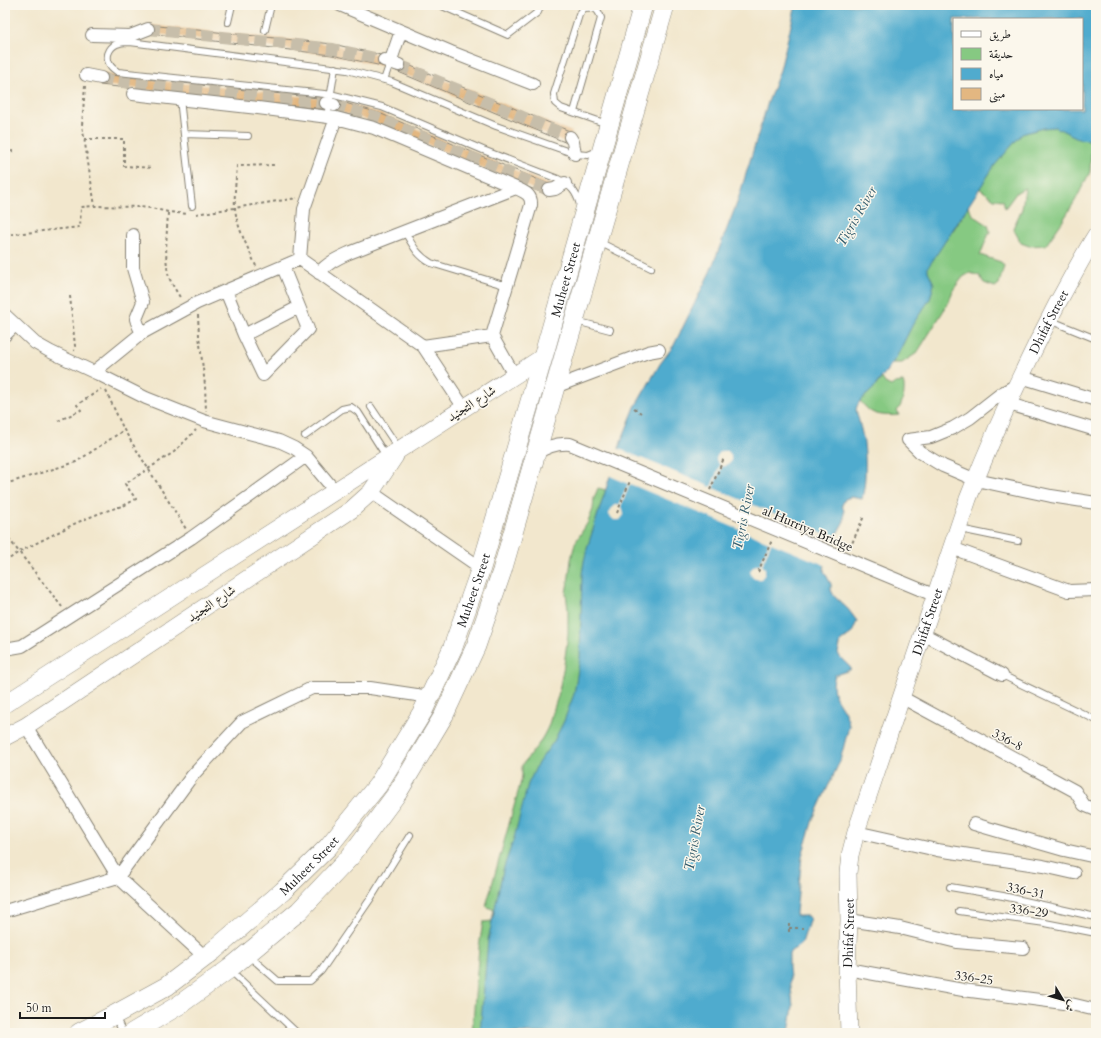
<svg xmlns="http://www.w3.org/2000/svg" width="1101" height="1038" viewBox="0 0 1101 1038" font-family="Cardo,Amiri,serif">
	<rect width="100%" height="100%" fill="#fbf7ec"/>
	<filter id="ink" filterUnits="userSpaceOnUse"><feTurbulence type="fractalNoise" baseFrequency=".025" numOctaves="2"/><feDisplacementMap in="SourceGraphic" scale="8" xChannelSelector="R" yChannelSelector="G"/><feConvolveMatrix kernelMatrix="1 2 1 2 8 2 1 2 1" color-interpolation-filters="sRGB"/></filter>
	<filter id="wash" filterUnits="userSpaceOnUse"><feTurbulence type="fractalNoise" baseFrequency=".012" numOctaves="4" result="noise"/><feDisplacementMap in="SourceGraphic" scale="16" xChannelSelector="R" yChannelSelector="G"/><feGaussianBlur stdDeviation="0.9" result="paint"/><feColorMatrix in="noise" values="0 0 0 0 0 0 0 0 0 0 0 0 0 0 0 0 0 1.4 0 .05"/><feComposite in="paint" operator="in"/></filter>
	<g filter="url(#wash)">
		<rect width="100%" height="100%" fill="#f2e7cd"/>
		<!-- green -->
		<path fill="#86c982" stroke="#51724f" d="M1096,63v90h-5l-1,19 -15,29 -13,21 -16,23 -17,1 -8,-3 -8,-15 9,-19 3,-21 -8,4 -12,16 -2,-8 -9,-1 -15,-11 10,-14 -8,-31 101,-34z
			M968,206l5,9 15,10 2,6 -10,24 21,7 3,4 -5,18 -4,3 -11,-4 -4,-7 -10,-3 -7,4 -10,13 -4,12 -32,51 -15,10h-10l4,-5 1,-54 57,-75z
			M882,378l3,5 6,3 4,-3 8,-1c3,7 0,23 -6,29l2,4c-8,1 -22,1 -29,-4 -4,-3 -7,-7 -10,-10l13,-12z
			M598,488l8,2 -8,24 -10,134 -97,385h-19l7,-86 4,-25 9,-1 2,-11 -8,-4 34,-121 2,-9v-11l16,-20 6,-10 4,-8 10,-31 6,-31 4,-31v-24l-2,-17 3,-17 2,-16 4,-17 13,-21 5,-13 1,-11z"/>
		<!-- water -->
		<path fill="#50abce" stroke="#366475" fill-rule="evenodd" d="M796,5h300v79l-3,11 3,22v24l-16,-2 -25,-12 -12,1 -21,6 -27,31 -64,98 -3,4v4l6,13 -4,15 -17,25 -17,34 -23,31 -13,12 -3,5 -1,4c3,11 6,22 8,33 2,17 2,40 -2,56l-11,-2 -6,2 -3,6 2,6v10l-11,20 -8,23 -1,7 7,13v6l3,6 14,13 9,12 -5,12 -11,8 -3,12 2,4 11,11 -1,2 -15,5c-8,24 12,30 14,51l-9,35 -15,32 -12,26 -11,37 -6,57v2l2,1h9l3,2 -8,25 -6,5 -5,3 -2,3v14l4,38 -4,27h-309l8,-93 15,-70 11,-32 14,-54 10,-21 16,-22 10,-20 10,-27 6,-37 2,-83 2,-13 4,-16 33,-103 14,-35 25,-43 14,-19 36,-73 14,-36 13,-33 31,-101 12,-32zM954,19h128v90h-128z"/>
		<!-- pier -->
		<path fill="#f2e7cd" d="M617,448l94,39 9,-22 -3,-3 -1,-3 1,-3 4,-5h6l4,5v6l-6,4h-3l-9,22 123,51 -1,3 -1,9 -7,15 -56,-23 -9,22 3,3v6l-4,5h-6l-3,-2 -2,-6 4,-5 6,-2 9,-22 -139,-58 -9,22 2,3 1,6 -4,5h-6l-5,-5 1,-6 5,-4h4l9,-21 -20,-9z"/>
		<g id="blocks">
			<!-- building -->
			<path fill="#e3b781" d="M149,25l184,19 52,12 -3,10 -50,-11 -185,-22z
				M401,62l171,70 -5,11 -171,-72z
				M102,74l225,25 -2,10 -225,-24z
				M335,100l44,13 172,72 -4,10 -171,-72 -43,-13z"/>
		</g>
	</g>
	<g filter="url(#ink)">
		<use href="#blocks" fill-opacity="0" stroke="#878274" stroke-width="1"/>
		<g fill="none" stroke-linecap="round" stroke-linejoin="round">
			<!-- street-tunnel -->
			<path stroke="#c7beaa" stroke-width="12" stroke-dasharray="12 6" stroke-linecap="butt" d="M148,29l185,20 51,11
				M399,65l171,72
				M101,78l13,3 212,22
				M334,105l43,13 172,72"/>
			<!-- lane casing -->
			<g stroke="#878274" stroke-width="8">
				<path id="lane" d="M440,5l68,30 30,-23 3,-7
					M228,22l4,-17
					M265,30l6,-25
					M384,80l7,-20
					M180,99l12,107
					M328,111l7,-43
					M574,112l27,-94c-3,-10 -7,-11 -17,-10l-5,7 -25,79 1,9 6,5 46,16
					M184,134l64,2
					M580,205c-4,-14 -9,-19 -22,-26l-75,-29 -101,-43 -48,-12 -216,-23c-3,-2 -7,-4 -9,-9 -4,-9 2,-18 11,-20 3,-1 7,-1 10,-1l217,28 45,12 104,44 79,28 13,1 10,-4
					M405,232c8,14 12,23 26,31l76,23
					M599,242l52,26
					M1049,320l47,19
					M576,321l34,9
					M371,407l28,42
					M305,436l37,-27 9,-2 7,5 28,44
					M960,529l58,12
					M1002,675l94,45
					M1095,775h1
					M950,887l53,9 93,21
					M959,911l86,12 51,10
					M248,955l30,26h32l11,-10 50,-73 39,-63
					M230,970l67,63
					M115,1016l8,17"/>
			</g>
			<!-- street casing -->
			<g stroke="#878274" stroke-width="14">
				<path id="street" d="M340,5l111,47 82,32
					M92,35l38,1 18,-7
					M392,57l9,-26
					M384,60l15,5
					M86,75l15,3
					M133,94l125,14 78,10 38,10 142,60c8,4 16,6 15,17l-39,131
					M326,103l8,2
					M570,137l3,5 2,12
					M549,190l6,-1 10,-6
					M133,235v33l10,34 -7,17 2,6 4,8
					M300,259l123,87 41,62
					M300,259l4,-50 32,-91
					M319,273c8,-10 19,-15 30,-20l167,-65
					M226,291l18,44 19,40 45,-46 -25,-62
					M5,315l30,28 16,9 47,22 48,24 58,23 75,20 15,7 12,8 29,35
					M5,335l10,-10
					M244,335l55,-28
					M423,346l69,-10 22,39
					M94,372l48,-39 55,-30 103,-44
					M1021,377l75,23
					M555,387l93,-35 11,-2
					M1009,404l87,26
					M908,440l12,12 23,14 33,14 75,16 45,7
					M908,440l23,-3 22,-9 17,-10 32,-25 15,-8
					M536,454c11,-8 21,-11 34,-10l366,152
					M371,492l110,76
					M952,548l117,43 27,-1
					M923,634l79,41
					M5,649l17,-3 169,-108 115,-82
					M901,697l174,94 9,14 12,5
					M26,726l92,151 87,80
					M974,824l90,26 32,7
					M856,832l81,18 106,16 31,7
					M5,911l113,-34 74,-101 50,-54 70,-34h58l60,9
					M849,920l51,8 57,14 66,6
					M847,969l116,21 108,14 25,6"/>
			</g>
			<!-- secondary casing -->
			<g stroke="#878274" stroke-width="18">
				<g id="secondary">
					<path d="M5,704l538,-347"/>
					<path d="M5,737l21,-11 325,-216 20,-18 24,-36"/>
					<path id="s1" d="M849,1033l-2,-64 2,-49 -1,-47 2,-18 6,-23 112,-333c26,-67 56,-132 89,-195 13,-23 25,-47 39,-69"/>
				</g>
			</g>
			<!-- primary casing -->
			<g stroke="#878274" stroke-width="20">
				<g id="primary">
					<path id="s2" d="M79,1033l35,-18 53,-29 46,-35 70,-60 45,-44 50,-62 45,-74 30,-64 28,-79 65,-221 97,-342"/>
					<path d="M132,1033l47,-28 50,-36 70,-58 51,-54 48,-65 46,-77 32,-69 26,-75 163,-566"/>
				</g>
			</g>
			<!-- path -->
			<path stroke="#878274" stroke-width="2" stroke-dasharray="3 3" stroke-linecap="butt" d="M85,86l-3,39 13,81
				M84,139h40v27l29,2
				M5,152l9,-1
				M168,213c-1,18 -4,47 1,64 3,8 8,15 12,22
				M196,214l101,-16
				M5,235l75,-8 1,-20 14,-1 44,1 12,1 17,4 20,2
				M256,266c-8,-18 -20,-40 -21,-59 -1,-13 1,-27 2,-41l37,-1
				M70,296l5,50 -1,5
				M198,315l1,21 6,49 1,26
				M106,391l18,39 62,99
				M634,408l7,5
				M58,421l23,-11 -4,-5 24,-16
				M5,484l71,-22 48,-32
				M710,490l14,-32
				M617,513l13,-32
				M5,534l57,73
				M850,548l14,-32
				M5,562l14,-10 57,-29 24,-10 25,-8 11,-6 -11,-15 49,-32 22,-22
				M758,572l14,-32
				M789,928h17
				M789,932v-8"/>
			<!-- lane -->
			<use href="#lane" stroke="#fff" stroke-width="6"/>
			<!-- street -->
			<use href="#street" stroke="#fff" stroke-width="12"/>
			<!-- secondary -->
			<use href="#secondary" stroke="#fff" stroke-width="17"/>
			<!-- primary -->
			<use href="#primary" stroke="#fff" stroke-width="19"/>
		</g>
	</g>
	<g text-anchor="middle" stroke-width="3" stroke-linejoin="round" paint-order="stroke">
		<!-- street labels -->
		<g font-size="13" fill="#1c1c1c" stroke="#fbf7ec">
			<text dy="5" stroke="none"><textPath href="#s2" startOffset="934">Muheet Street</textPath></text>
			<text dy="5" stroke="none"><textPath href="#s1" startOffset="748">Dhifaf Street</textPath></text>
			<text transform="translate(471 403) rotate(-33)" y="5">شارع التجنيد</text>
			<text transform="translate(808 528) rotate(23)" y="5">al Hurriya Bridge</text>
			<text dy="5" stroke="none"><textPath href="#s2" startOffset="610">Muheet Street</textPath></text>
			<text transform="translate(211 603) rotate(-34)" y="5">شارع التجنيد</text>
			<text dy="5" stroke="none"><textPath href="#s1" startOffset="424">Dhifaf Street</textPath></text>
			<text transform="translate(1008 739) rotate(28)" y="5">336-8</text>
			<text dy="5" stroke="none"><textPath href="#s2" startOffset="286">Muheet Street</textPath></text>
			<text transform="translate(1026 890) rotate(12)" y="5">336-31</text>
			<text transform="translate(1029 910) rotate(8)" y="5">336-29</text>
			<text dy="5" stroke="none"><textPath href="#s1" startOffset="100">Dhifaf Street</textPath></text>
			<text transform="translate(974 977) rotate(8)" y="5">336-25</text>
		</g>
		<!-- water labels -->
		<g font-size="14" font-style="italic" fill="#335c6c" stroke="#fbf7ec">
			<text transform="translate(856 216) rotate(-60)" y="5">Tigris River</text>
			<text transform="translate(743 517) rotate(-79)" y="5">Tigris River</text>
			<text transform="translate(694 838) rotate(-80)" y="5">Tigris River</text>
		</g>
	</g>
	<!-- margin -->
	<rect width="1101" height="1038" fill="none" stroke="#fbf7ec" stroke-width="20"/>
	<!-- legend -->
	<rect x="953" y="18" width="130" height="92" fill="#fbf7ec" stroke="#a29f99"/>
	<rect x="961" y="31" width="20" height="6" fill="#ffffff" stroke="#a29f99"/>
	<text x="989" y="38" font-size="12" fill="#1c1c1c">طريق</text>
	<rect x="961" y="48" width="20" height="12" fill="#86c982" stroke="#a29f99"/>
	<text x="989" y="58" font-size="12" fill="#1c1c1c">حديقة</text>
	<rect x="961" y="68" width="20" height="12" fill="#50abce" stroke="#a29f99"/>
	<text x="989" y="78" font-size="12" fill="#1c1c1c">مياه</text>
	<rect x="961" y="88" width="20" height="12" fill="#e3b781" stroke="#a29f99"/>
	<text x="989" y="98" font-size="12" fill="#1c1c1c">مبنى</text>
	<!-- north arrow -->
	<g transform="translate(1063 1000) rotate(128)" stroke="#fbf7ec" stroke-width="3" paint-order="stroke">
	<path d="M0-3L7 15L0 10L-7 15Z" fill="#1c1c1c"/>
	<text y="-6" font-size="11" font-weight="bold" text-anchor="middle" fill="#1c1c1c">ش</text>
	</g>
	<!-- scale -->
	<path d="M20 1012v6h85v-6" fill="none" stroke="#1c1c1c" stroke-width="2"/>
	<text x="26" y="1012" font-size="12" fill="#1c1c1c" stroke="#fbf7ec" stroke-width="3" paint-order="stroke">50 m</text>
</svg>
